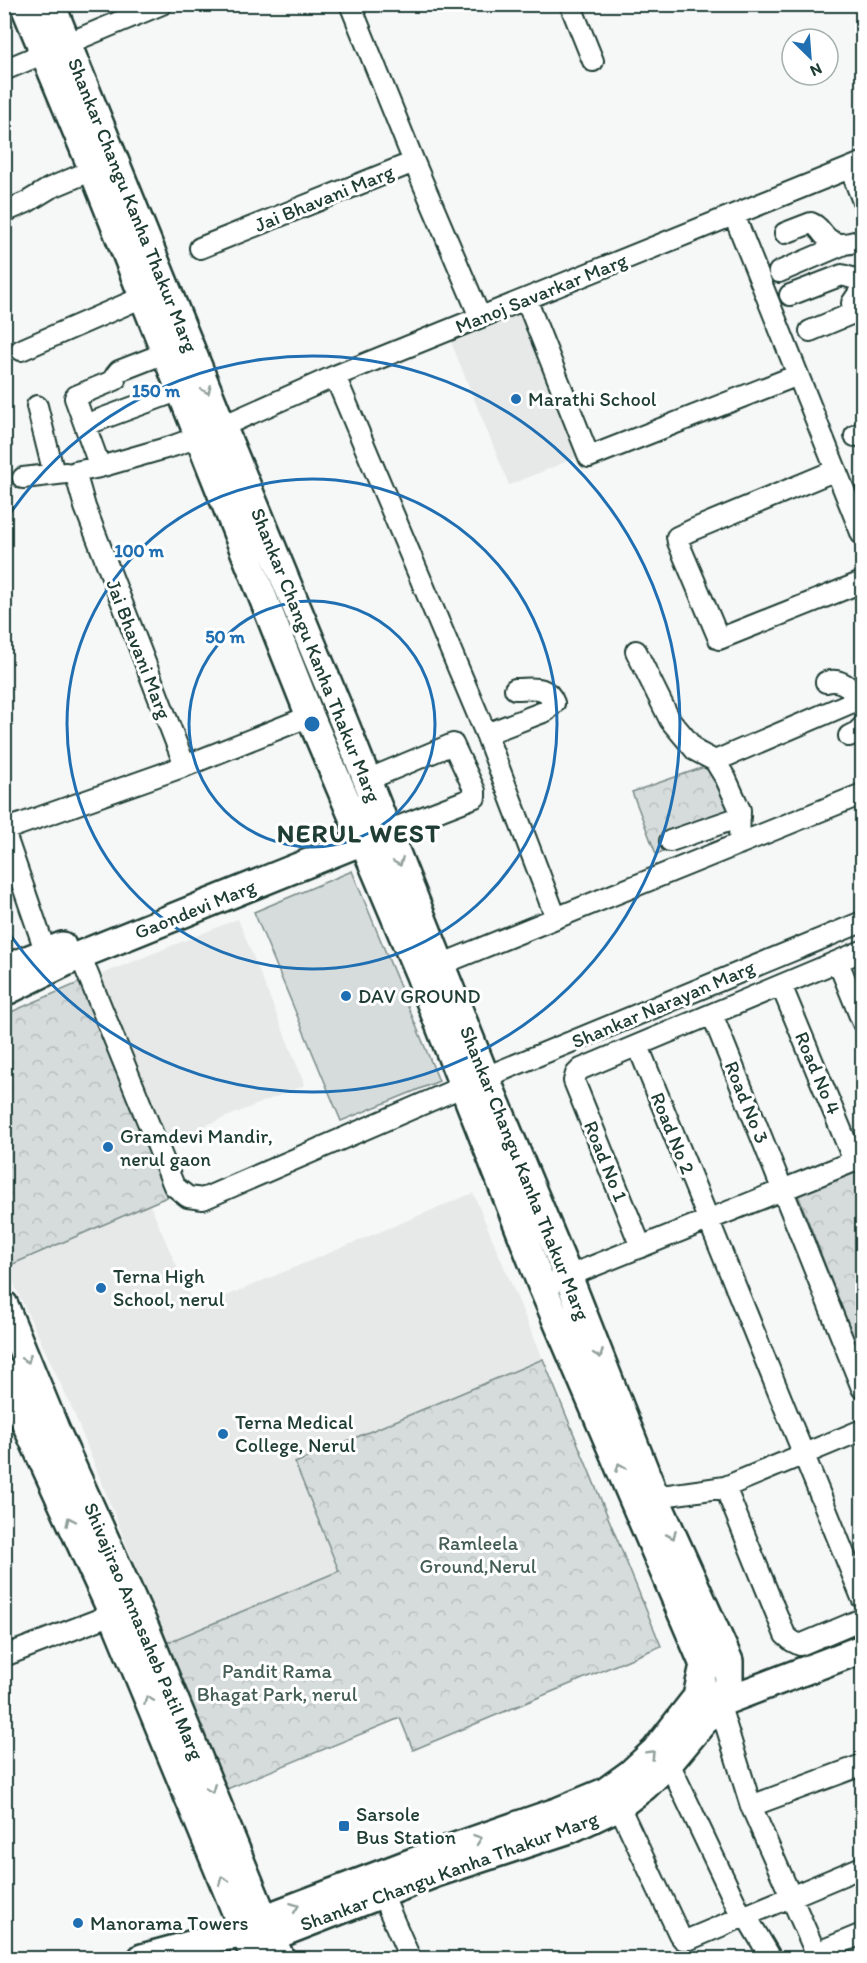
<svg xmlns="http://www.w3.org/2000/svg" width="867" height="1963" viewBox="0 0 867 1963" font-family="Itim,sans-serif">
	<defs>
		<pattern id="park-crowns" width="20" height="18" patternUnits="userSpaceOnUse" patternTransform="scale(1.5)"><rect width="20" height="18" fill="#d6dcdb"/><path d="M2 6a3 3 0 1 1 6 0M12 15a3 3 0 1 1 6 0" fill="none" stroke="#b7bebd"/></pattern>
	</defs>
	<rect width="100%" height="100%" fill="#f6f7f7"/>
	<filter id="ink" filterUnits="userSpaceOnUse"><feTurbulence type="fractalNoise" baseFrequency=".0167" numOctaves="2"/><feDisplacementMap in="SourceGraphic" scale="12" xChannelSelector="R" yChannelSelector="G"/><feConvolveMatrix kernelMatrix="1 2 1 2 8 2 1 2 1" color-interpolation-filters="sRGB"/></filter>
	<g filter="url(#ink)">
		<!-- built -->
		<path fill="#e6e9e8" d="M522,313l58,143 -71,29 -58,-143z
			M238,919l67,166 -138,56 -67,-166z
			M473,1193l70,166 -248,104 45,108 -174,72 -95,-237 -65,-139 144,-62 45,104z"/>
		<!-- park -->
		<path fill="url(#park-crowns)" stroke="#7a8c88" stroke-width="1.5" d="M713,764l24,58 -81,32 -24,-62z
			M83,981l86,215 -163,71 -2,-4v-248z
			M862,1170v189l-64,-164z
			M543,1359l118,287 -248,104 -13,-32 -173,71 -61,-146 173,-72 -44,-108z"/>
		<!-- pitch -->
		<path fill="#d6dcdb" stroke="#7a8c88" stroke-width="1.5" d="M352,871l87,210 -98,40 -87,-209z"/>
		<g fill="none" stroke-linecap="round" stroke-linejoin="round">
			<!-- street casing -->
			<g stroke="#1f3d34" stroke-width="24">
				<path id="street" d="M350,4l64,158 66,155
					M570,4l23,57
					M4,70l158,-66
					M850,168l12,31
					M4,212l23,-10 23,-14 55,-23
					M734,215l128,320
					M785,233l26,-10c8,3 9,8 14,13 12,12 23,8 37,4
					M200,248l214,-86
					M779,272l63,-27
					M790,295l52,-20 20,6
					M526,299l63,158 209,-82
					M810,331l41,-17 2,-3 -1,-8 10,-15
					M21,350l122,-53
					M335,376l151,358 70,184
					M37,406l17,68
					M85,425l95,-35
					M855,436l7,-4
					M100,467l-25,-69 1,-2 39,-16v-4l4,-5 46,-18
					M836,470l-144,60 -15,7 1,5 41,97 143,-57
					M23,478l43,-5
					M636,651l34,69 26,31 19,10 11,18 14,31 -1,34
					M826,682c15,-5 25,7 36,17
					M486,734l60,-23 8,-8c-7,-19 -22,-14 -39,-14
					M849,736l8,-4 5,-5
					M715,761l147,-63
					M185,766l-100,-259 -10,-35 25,-5 73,-21 25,-9 137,-61 527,-213
					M367,783l7,-6 79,-33 22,47v6l-88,34
					M4,830l181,-64 125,-50
					M4,831l42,122
					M670,841l70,-24
					M80,955l94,231 14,11 15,2 261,-113 398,-164
					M838,962l24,59
					M430,969l432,-175
					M781,985l73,176
					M712,1014l150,374
					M638,1046l224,552
					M641,1247l-67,-166 2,-7 5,-5 281,-118
					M556,1281l306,-123
					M725,1487l60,148 7,6 8,4 62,-26
					M644,1500l11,-3 70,-10 137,-57
					M4,1656l109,-42
					M719,1703l32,103 67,152
					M669,1763l73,154
					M619,1806l60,128 4,5h7l172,-72
					M751,1806l111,-41
					M382,1894l28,64
					M746,1916l25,42
					M816,1953l46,-19"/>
			</g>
			<!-- secondary casing -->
			<g stroke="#1f3d34" stroke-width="32">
				<path id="secondary" d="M24,4l69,166 217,546 109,257 123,313 162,379 -7,32 -42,54 -25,23 -25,18 -46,19 -130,45 -166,63 -18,15
					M51,4l171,422 124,301 140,352 82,197 87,221 74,164v21l-10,21 -50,60 -24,23 -26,20 -49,23 -134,44 -165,64 -26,-3 -29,4 -74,20
					M4,969l58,-23
					M4,992l76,-37 300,-121
					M4,1305l51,124 91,201 134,328
					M4,1373l28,64 81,177 142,344
					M709,1700l10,3 143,-54"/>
			</g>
			<!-- street -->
			<use href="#street" stroke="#fff" stroke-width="20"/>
			<!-- secondary -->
			<use href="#secondary" stroke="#fff" stroke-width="27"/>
		</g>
		<!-- one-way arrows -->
		<defs><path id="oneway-chevron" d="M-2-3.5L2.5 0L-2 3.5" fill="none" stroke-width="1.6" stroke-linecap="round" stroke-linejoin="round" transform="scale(1.5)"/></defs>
		<g stroke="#8f9e9a">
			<use href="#oneway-chevron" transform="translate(207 390) rotate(68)"/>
			<use href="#oneway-chevron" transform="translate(399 862) rotate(68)"/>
			<use href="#oneway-chevron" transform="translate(599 1354) rotate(69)"/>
			<use href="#oneway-chevron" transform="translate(27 1359) rotate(68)"/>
			<use href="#oneway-chevron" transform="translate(620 1467) rotate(-113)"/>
			<use href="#oneway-chevron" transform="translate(70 1521) rotate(-115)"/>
			<use href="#oneway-chevron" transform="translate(672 1535) rotate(66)"/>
			<use href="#oneway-chevron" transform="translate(148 1700) rotate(-113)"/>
			<use href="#oneway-chevron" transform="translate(651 1754) rotate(-45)"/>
			<use href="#oneway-chevron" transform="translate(211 1789) rotate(68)"/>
			<use href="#oneway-chevron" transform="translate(478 1839) rotate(-19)"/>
			<use href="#oneway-chevron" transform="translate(223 1880) rotate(-112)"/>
			<use href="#oneway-chevron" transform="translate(295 1907) rotate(-21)"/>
		</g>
	</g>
	<!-- distance rings -->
	<g fill="none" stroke="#1f6fb2" stroke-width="3">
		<circle cx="312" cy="724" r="123"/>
		<circle cx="312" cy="724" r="245"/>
		<path d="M5 521A368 368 0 1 1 5 927"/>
	</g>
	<!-- markers -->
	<g fill="#1f6fb2" stroke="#fff" stroke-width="2">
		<circle cx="516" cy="399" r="6"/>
		<circle cx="346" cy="996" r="6"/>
		<circle cx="108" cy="1147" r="6"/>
		<circle cx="101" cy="1288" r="6"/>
		<circle cx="223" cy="1434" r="6"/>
		<rect x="338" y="1820" width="12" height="12" rx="3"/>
		<circle cx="78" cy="1923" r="6"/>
	</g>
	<g text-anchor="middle" stroke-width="6" stroke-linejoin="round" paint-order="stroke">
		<!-- street labels -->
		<g font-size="20" fill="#1f3d34" stroke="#fff">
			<text transform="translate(324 198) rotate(-22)" y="7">Jai Bhavani Marg</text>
			<text transform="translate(133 205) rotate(68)" y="7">Shankar Changu Kanha Thakur Marg</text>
			<text transform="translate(541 293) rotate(-22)" y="7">Manoj Savarkar Marg</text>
			<text transform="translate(139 649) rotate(69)" y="7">Jai Bhavani Marg</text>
			<text transform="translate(316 655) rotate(68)" y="7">Shankar Changu Kanha Thakur Marg</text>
			<text transform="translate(195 909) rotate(-22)" y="7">Gaondevi Marg</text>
			<text transform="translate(663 1004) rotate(-23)" y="7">Shankar Narayan Marg</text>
			<text transform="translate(818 1073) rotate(67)" y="7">Road No 4</text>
			<text transform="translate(747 1102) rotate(68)" y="7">Road No 3</text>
			<text transform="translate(673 1133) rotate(68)" y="7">Road No 2</text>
			<text transform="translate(606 1161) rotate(68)" y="7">Road No 1</text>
			<text transform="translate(525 1173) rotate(68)" y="7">Shankar Changu Kanha Thakur Marg</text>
			<text transform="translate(144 1631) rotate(67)" y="7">Shivajirao Annasaheb Patil Marg</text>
			<text transform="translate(449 1871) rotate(-20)" y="7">Shankar Changu Kanha Thakur Marg</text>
		</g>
		<!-- poi labels -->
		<g font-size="20" fill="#1f3d34" stroke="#fff" text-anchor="start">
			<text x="528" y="406">Marathi School</text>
			<text x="358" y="1003">DAV GROUND</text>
			<text x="120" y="1143">Gramdevi Mandir,<tspan x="120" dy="23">nerul gaon</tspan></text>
			<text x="113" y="1283">Terna High<tspan x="113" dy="23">School, nerul</tspan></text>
			<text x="235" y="1429">Terna Medical<tspan x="235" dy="23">College, Nerul</tspan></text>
			<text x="356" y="1821">Sarsole<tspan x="356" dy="23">Bus Station</tspan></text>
			<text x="90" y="1930">Manorama Towers</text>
		</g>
		<!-- park labels -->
		<g font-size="20" fill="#445d55" stroke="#fff">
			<text x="478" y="1550">Ramleela<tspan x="478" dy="23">Ground,Nerul</tspan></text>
			<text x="277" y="1678">Pandit Rama<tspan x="277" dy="23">Bhagat Park, nerul</tspan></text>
		</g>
		<!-- district labels -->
		<g font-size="26" font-weight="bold" letter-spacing="1.5" fill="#1f3d34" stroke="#fff">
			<text x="359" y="842">NERUL WEST</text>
		</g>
	</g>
	<circle cx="312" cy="724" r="9" fill="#1f6fb2" stroke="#fff" stroke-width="3"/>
	<g font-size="18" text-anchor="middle" font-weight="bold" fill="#1f6fb2" stroke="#fff" stroke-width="6" stroke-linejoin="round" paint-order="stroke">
		<text x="156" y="397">150 m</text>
		<text x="139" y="557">100 m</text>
		<text x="225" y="643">50 m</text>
	</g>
	<!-- margin -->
	<rect width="867" height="1963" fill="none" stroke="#fff" stroke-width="24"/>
	<rect x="12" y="12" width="843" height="1939" fill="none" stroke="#1f3d34" stroke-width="2" filter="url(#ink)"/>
	<!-- north arrow -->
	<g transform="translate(810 57) rotate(155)"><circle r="28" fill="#ffffff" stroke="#a5b1ae" stroke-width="1.5"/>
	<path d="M0-4.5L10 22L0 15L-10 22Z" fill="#1f6fb2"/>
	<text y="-9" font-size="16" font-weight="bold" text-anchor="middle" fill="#1f3d34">N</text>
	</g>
</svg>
